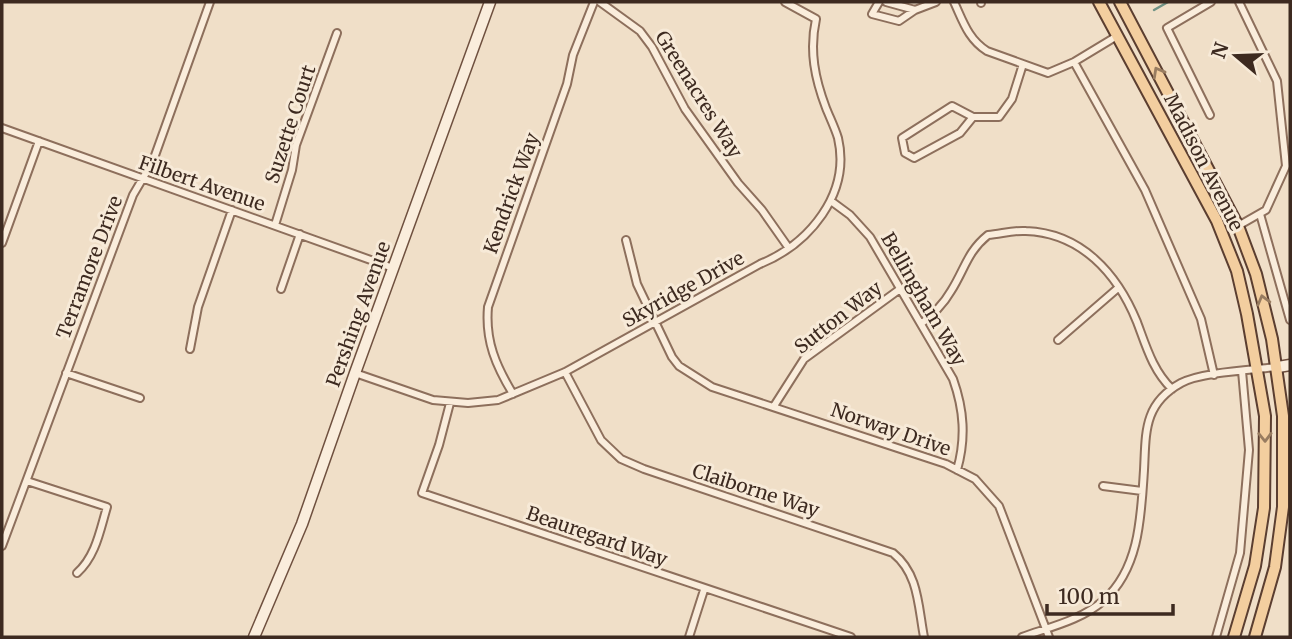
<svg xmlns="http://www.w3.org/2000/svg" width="1292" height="639" viewBox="0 0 1292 639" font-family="Merriweather,serif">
	<rect width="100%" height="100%" fill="#f0dfc8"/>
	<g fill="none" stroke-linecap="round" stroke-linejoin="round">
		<!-- stream -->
		<path stroke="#6f9385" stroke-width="2.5" d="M1154,10l14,-8"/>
		<!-- street casing -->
		<g stroke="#8d6f5c" stroke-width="10">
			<path id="street" d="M600,2l40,29 12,16 33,62 53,74 24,27 26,37
				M879,2l-7,12 27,7 16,-11 21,-8
				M886,2l29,8
				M954,2c9,19 14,37 33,49l61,22 26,-11 43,-26
				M981,2v1
				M1074,62l71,128 56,129 13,56
				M1210,115l-43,-87 44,-26
				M973,117l-13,16 -46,25 -9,-5 -3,-15 50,-32 21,11h26l13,-18 11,-35
				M2,128l391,140
				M831,201l19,14 20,22 83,142c11,31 13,59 4,91
				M1260,214l30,106
				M275,225l17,-55 4,-25 41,-112
				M1238,226l28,-16 20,-44 -9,-85 -38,-79
				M626,240l11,44 35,73 7,9 33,21 234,77 29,15 24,27 50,131
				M2,243l37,-102
				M281,289l19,-55
				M921,324c12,-10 22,-19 30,-33 14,-22 16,-39 37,-56 13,-1 25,-5 38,-4 55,2 91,42 111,91 9,24 16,49 35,67
				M1058,340l60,-52
				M190,349l8,-42 34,-97
				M565,372l36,68 20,19 23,10 249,84c26,21 25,53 31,84
				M66,373l74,25
				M355,373l78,27 35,3 30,-3 67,-28 195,-108c49,-20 91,-70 78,-126 -3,-10 -8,-20 -12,-30 -11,-29 -17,-57 -10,-89l-31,-17
				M513,394c-17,-28 -28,-53 -25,-87l79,-223 6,-29 21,-53
				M450,403l-11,42 -17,48 429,144
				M774,406l30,-47 96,-70
				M27,481l80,26c-7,23 -11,49 -30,66
				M1103,486l39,5
				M2,546l131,-351 20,-34 57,-159
				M689,637l15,-47
				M1022,637c28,-10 60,-17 82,-37 36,-32 37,-85 40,-130 2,-37 -1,-66 37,-87 21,-11 70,-13 95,-16
				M1216,637l24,-84 9,-103 -7,-79"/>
		</g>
		<!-- secondary casing -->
		<g stroke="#6f503f" stroke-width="13">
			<path id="secondary" d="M1278,367l12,-2
				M254,637l48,-113 53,-151 135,-371"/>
		</g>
		<!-- primary casing -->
		<g stroke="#5b3e30" stroke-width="14">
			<path id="primary" d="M1099,2l118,219 20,50 10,43 18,102 -1,92 -9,58 -21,71
				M1120,2l118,224 18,48 16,65 11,77v91l-8,60 -20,70"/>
		</g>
		<!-- street -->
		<use href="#street" stroke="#faeddc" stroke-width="6"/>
		<!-- secondary -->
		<use href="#secondary" stroke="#faeddc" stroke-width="10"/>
		<!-- primary -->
		<use href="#primary" stroke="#f3ce9f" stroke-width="10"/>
	</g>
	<!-- one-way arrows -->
	<defs><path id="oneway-chevron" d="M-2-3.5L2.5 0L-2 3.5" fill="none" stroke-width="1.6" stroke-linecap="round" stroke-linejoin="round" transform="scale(1.75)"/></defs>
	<g stroke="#987c60">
		<use href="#oneway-chevron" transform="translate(1158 72) rotate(-119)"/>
		<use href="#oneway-chevron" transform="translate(1263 300) rotate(-105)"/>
		<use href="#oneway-chevron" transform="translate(1265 437) rotate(89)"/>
	</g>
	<g text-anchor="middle" stroke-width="6" stroke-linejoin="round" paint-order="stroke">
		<!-- street labels -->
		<g font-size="19" fill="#3d2a20" stroke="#f7ead8">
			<text transform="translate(699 94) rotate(58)" y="7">Greenacres Way</text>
			<text transform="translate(290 124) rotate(-72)" y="7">Suzette Court</text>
			<text transform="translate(1204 162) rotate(63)" y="7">Madison Avenue</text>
			<text transform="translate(202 183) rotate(19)" y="7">Filbert Avenue</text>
			<text transform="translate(511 193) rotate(-70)" y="7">Kendrick Way</text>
			<text transform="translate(89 267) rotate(-69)" y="7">Terramore Drive</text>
			<text transform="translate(683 289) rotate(-29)" y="7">Skyridge Drive</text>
			<text transform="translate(924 299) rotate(60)" y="7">Bellingham Way</text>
			<text transform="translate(358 314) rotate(-70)" y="7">Pershing Avenue</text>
			<text transform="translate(838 317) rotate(-38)" y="7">Sutton Way</text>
			<text transform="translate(891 429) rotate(19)" y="7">Norway Drive</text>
			<text transform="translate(756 490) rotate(18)" y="7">Claiborne Way</text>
			<text transform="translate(597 536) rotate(19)" y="7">Beauregard Way</text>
		</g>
	</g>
	<!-- border -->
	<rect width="1292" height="639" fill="none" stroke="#3d2a20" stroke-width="7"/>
	<!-- north arrow -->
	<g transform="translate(1236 56) rotate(289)" stroke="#f7ead8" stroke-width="5" paint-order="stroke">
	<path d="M0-5L12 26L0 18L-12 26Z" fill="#3d2a20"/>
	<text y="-10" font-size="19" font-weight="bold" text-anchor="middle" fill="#3d2a20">N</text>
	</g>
	<!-- scale -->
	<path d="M1047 604v10h126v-10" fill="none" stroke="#3d2a20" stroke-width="3.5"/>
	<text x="1058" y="604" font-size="21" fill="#3d2a20" stroke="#f7ead8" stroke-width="5" paint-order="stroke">100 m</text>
</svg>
